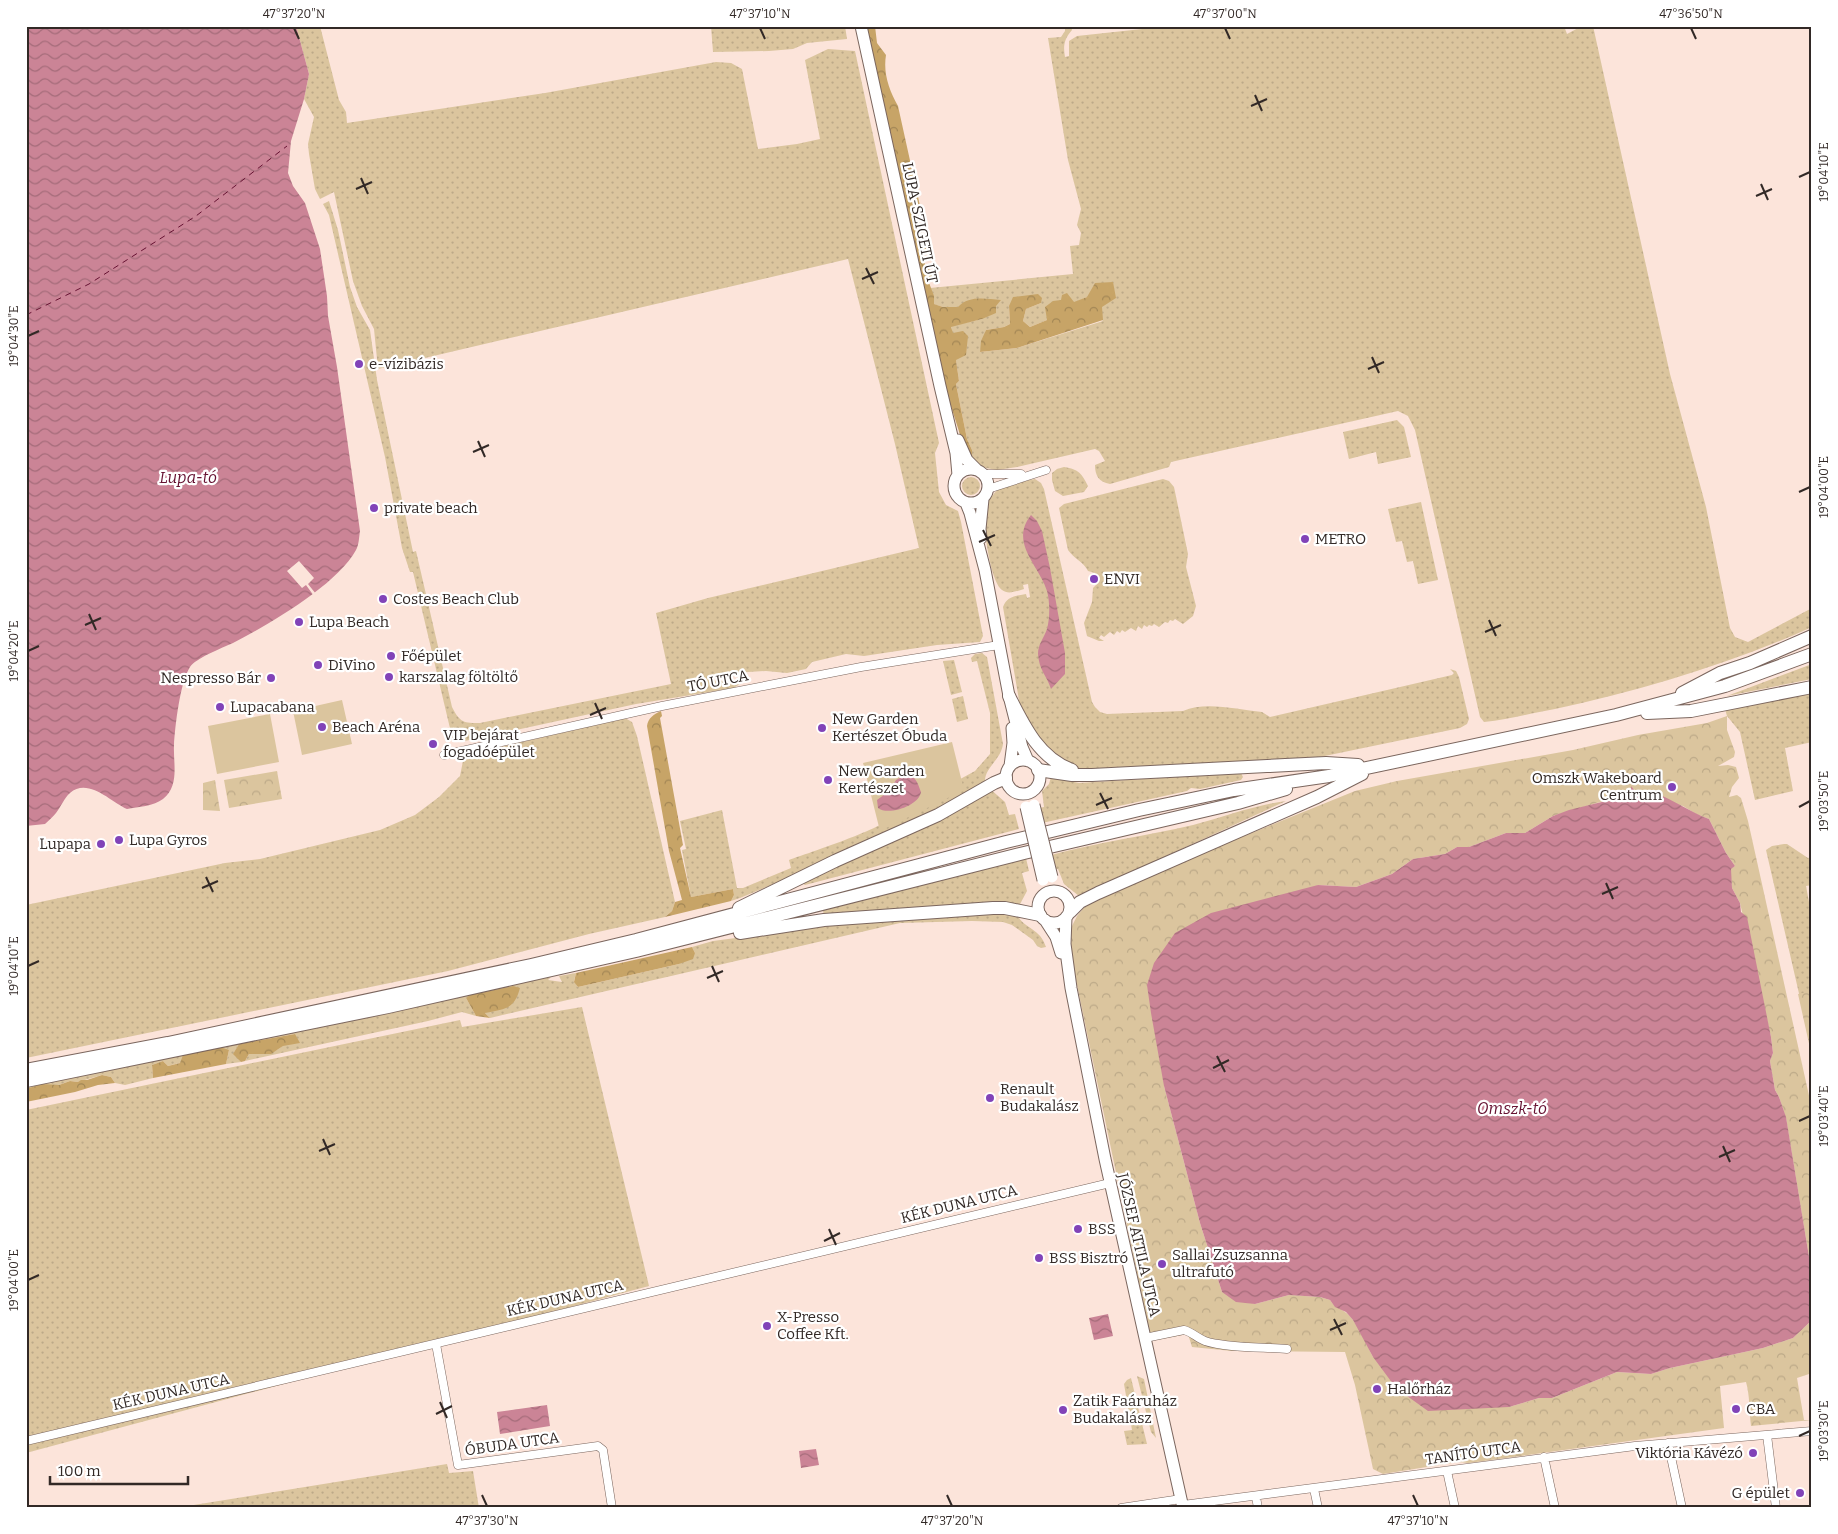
<svg xmlns="http://www.w3.org/2000/svg" width="1838" height="1534" viewBox="0 0 1838 1534" font-family="Bitter,serif">
	<defs>
		<pattern id="grass-dots" width="8" height="8" patternUnits="userSpaceOnUse" patternTransform="scale(1.25)"><rect width="8" height="8" fill="#dbc59e"/><path d="M2 2h.1M6 6h.1" fill="none" stroke="#bca988" stroke-width="1.8" stroke-linecap="round"/></pattern>
		<pattern id="forest-crowns" width="20" height="18" patternUnits="userSpaceOnUse" patternTransform="scale(1.25)"><rect width="20" height="18" fill="#c7a467"/><path d="M2 6a3 3 0 1 1 6 0M12 15a3 3 0 1 1 6 0" fill="none" stroke="#a28655"/></pattern>
		<pattern id="park-crowns" width="20" height="18" patternUnits="userSpaceOnUse" patternTransform="scale(1.25)"><rect width="20" height="18" fill="#dbc59e"/><path d="M2 6a3 3 0 1 1 6 0M12 15a3 3 0 1 1 6 0" fill="none" stroke="#bca988"/></pattern>
		<pattern id="water-waves" width="16" height="10" patternUnits="userSpaceOnUse" patternTransform="scale(1.25)"><rect width="16" height="10" fill="#cb8496"/><path d="M0 5q4-4 8 0t8 0" fill="none" stroke="#a56c7a"/></pattern>
	</defs>
	<rect width="100%" height="100%" fill="#fce4da"/>
	<!-- grass -->
	<path fill="url(#grass-dots)" fill-rule="evenodd" d="M296,26h24l19,74 7,12 1,11 198,-30 171,-31 15,1 11,6 16,80 39,-5 23,-5 -15,-79 23,-11 27,2 84,392 -4,10 4,39 7,13 12,6 3,11 22,114 -3,6 -43,3 -73,11 -18,-2 -34,8 -6,7 -19,4 -21,-2 -50,3 -5,6 30,3 -7,5 -98,16 -176,38 -7,-1 -40,-169h-3l-8,-24 -17,-91 -56,-242 -6,-11 6,-3 9,29 12,57 7,20 13,23 7,50 36,172 3,-1 36,156c8,16 12,16 28,16l191,-39 -15,-71 52,-15 211,-50 -24,-104 -47,-185 -470,110 -4,-40 -12,-23 -9,-25 -19,-89 -14,7 -5,-10 -6,-35 -1,-10 6,-27 -10,-18 5,-25z
		M711,26h134l2,13 -40,4 -14,6 -24,2 -56,1z
		M1065,26h6l1,4c-8,9 -9,16 -7,27l4,-1v-15l8,-5 93,-10h394l3,8 15,-8h11l77,348 36,133 24,121 5,9 13,5 64,-34v19c-79,36 -172,64 -257,82 -24,4 -47,11 -71,13l-4,-5 -65,-287 -7,-14 -10,-5 -227,51 -2,5 -59,17c-11,-2 -15,-8 -15,-19l10,-4 -6,-10 -4,-2 -78,18 -20,3 -11,-2 -16,-9 -4,-6 6,-3 -5,-11 -11,-55 3,-3 -8,-55 31,-7 -24,-12h-15l-10,-3 -3,-16 143,-14 -3,-28 9,-1 2,-12 -4,-8 4,-16 -13,-49 -20,-122 13,-1 4,-6zM1087,297l16,24 -86,27 -37,4 6,-22 18,-3 6,-3 -1,-18 32,-3 -15,6 -3,12 7,6 17,-7 15,-19 12,2z
		M1397,420l7,7 7,30 -33,7 -2,-12 -27,7 -6,-27z
		M1064,467c15,2 18,7 24,19l-4,6 -21,4 -8,-5 -3,-11v-7l5,-4z
		M962 486a9 9 0 1 1 18 0a9 9 0 1 1-18 0Z
		M1035,479l6,4 3,6 48,213 3,5 5,5 7,2 76,-3c23,-10 55,-1 79,1l8,5 182,-42 2,-2 -4,-4 6,2 3,6 10,42 -2,5 -7,4 -145,30 -229,12 -18,-5 -31,-24 -17,-35 -17,-99c4,-11 12,-11 23,-13l1,4 3,-1 -2,-13 -5,1 1,4c-7,2 -16,6 -22,1 -12,-8 -21,-71 -16,-85 1,-3 5,-8 7,-10 7,-11 30,-14 42,-16z
		M1163,479l6,2 5,6 14,67 -2,13 10,39 -3,10 -10,8 -8,-5 -2,2 -3,-1 -2,3 -3,-1 -6,5 -5,-3 -2,2 -3,-1 -2,2 -3,-2 -2,4 -4,-3 -2,5 -5,-3 -6,4 -3,-2 -2,3 -3,-2 -3,4 -4,-3 -6,5 -3,-2 -2,3 5,3h-5l-12,-5 -3,-13 8,-21 1,-14 4,-4 -2,-11 -7,-2c-4,-9 -14,-12 -20,-21l-9,-42 5,-4z
		M1421,502l17,78 -20,4 -5,-23 -6,1 -5,-21 -6,1 -8,-33z
		M982,653l5,4 16,87c-2,16 -18,23 -18,37l-54,32 -124,57 -67,28 -9,3 3,-6 -1,-6 -42,8 -9,-47 4,-1 -6,-28 42,-11 15,78h6l48,-20 -2,-8c19,-7 97,-32 105,-45l81,-44 15,-17v-41l-13,-52 -5,1 -1,-4 4,-4z
		M954,660l8,32 -11,3 -8,-34z
		M1812,664v15l-85,17z
		M1812,691v51l-27,6 8,43 -38,9 -15,-68 -13,-16 -2,-7z
		M963,696l5,23 -11,3 -5,-23z
		M625,718l7,4 5,14 38,166 -3,9 -7,6 -76,17 -141,37 -422,87v-153l199,-42 35,-4 120,-29 35,-15 24,-18 21,-21 4,-20 2,-1z
		M1241,773l2,4 -2,3 -41,9 -9,-1 -4,3 -145,32 -3,-15 5,-1 -2,-16 7,-7 2,-7 28,6z
		M989,788l16,14 4,13 6,-1 4,15 -214,56 -3,-2z
		M1286,801l-207,95 -15,-12 -6,-15 -4,1 -3,-15c47,-13 95,-19 142,-30 31,-8 61,-20 93,-24z
		M1784,844h3l21,14 4,-1v28l-6,1 6,32v132l-46,-200 6,-4z
		M1025,854l4,17 -7,2 5,18 -8,15 -40,-1 -154,9 -2,-2 1,-3z
		M961,915h56c9,15 23,13 29,32l-5,1 -4,-2 -4,-6 -21,-15 -9,-3 -31,-1 -72,2 -410,95 -5,-5 28,-27 -47,12 10,18 -14,-4 -34,9 -183,40 4,-7c26,0 27,-1 46,-20l-56,10 -5,9 7,9 -15,2 3,-14 -61,16 -5,-5 -11,4 1,13 -28,7 -10,-2 -4,-6 -9,-2 -24,7 -8,-1 -11,4 -33,4v-4l498,-103 27,-5 -3,3 14,2 -3,-6 17,-3 -2,8 4,6 101,-23 16,-11 -3,-6 21,-6 153,-20z
		M582,1007l67,279 -623,167v-343l434,-90 2,7z
		M1137,1376l7,3 12,59 -5,-6z
		M1131,1378l16,66 -20,1 -3,-14 8,-1 -8,-46 3,-4z
		M447,1464l2,9 24,-2 6,37h-304z"/>
	<!-- forest -->
	<path fill="url(#forest-crowns)" d="M865,26h10l2,17 9,12c-3,18 3,35 12,51l24,109 -3,9 7,24 -3,5 2,12 6,6 1,5 -4,4 6,16v8l9,3h15c11,-12 28,-8 43,-7l-5,6v7l-14,6 -31,8 2,6 10,-2 5,5 -2,19 -10,5 3,21 -3,3 11,55 5,11v6l-9,-12 -14,-44z
		M1113,282l3,16 -14,9 1,13 -86,28 -37,4 1,-11 5,-11 18,-3 6,-3 -1,-18 4,-9 25,-3 4,4 -1,5 -15,6 -3,12 7,6 17,-7 -2,-13 8,-6 8,-1 1,-5 5,-2 7,9 13,-5 8,-14z
		M661,711l1,5 -2,2 23,127 -3,3 11,49 42,-8 1,6 -3,6 -66,16 7,-6 3,-9 7,-2 -13,-49 -22,-125c1,-8 7,-12 14,-15z
		M692,947l3,6 -2,6 -14,5 -101,23 -4,-5 2,-9z
		M513,986l7,2c-6,22 -15,21 -35,25l5,5 -14,-2 -10,-18 4,-3z
		M295,1034l5,9 -17,3 -12,8h-22l-4,7 -4,1 -8,-8 6,-10z
		M220,1047l9,3 -3,14 -73,14 -1,-13 11,-4 5,5 12,-3 3,-8z
		M102,1075l9,2 4,6 -17,2 -23,7 -49,10v-13l16,-5 17,1 11,-4 8,1 3,-2h6z"/>
	<!-- park -->
	<path fill="url(#park-crowns)" d="M1727,716v14l8,22 -1,5 -16,9 10,-1 8,2 3,11 -7,9 -3,10 8,-2 4,3 7,23 64,288v166l-26,-157 -7,-21 -4,-7 -5,-29 3,-8 -2,-16 -31,-134 -8,-15 -2,-19 5,-3 -9,-13 -17,-34 -13,-5 -13,-8 -8,-2 -21,-12 -19,-1 -9,5 -19,4 -54,16 -28,17h-19l-37,14h-12l-12,7 -32,5 -21,15 -36,13 -38,-2 -154,201 36,137 22,69 33,12 34,-9 31,2 10,3c6,9 8,6 15,12 11,7 22,33 28,45l136,50 30,-9h13l65,-26 34,2 19,-6 93,-20 30,-10 19,-18v53l-15,5 7,42h8l-61,6c-2,-15 -1,-30 -5,-44l-26,4 4,42 -255,35 -11,-1 -75,12 -10,-5 -18,-84 -10,-33 -113,-1 -40,-4 -4,-13 -37,7 -80,-385 -2,-24 8,-16 11,-13 40,-20 227,-92 42,-10 176,-31 65,-15 69,-12z
		M277,771l5,28 -53,9 -5,-28z
		M215,780l5,31 -17,-1v-27z
		M1812,991v57h-2l-12,-54z"/>
	<!-- garden -->
	<path fill="#dbc59e" d="M342,700l10,44 -50,11 -9,-44z
		M270,714l9,48 -62,12 -9,-48z
		M952,742l12,48 -84,41 -17,-68z"/>
	<!-- water -->
	<path fill="url(#water-waves)" d="M26,26h270l13,48 -5,25 -13,42 -3,32 5,13 12,17 15,46 7,47 1,20 9,51 23,164c-1,6 -1,14 -4,19 -19,35 -88,75 -123,93 -11,5 -37,15 -43,24 -10,15 -15,60 -16,78 -1,18 6,41 -11,54 -9,7 -25,8 -36,10 -16,-7 -39,-32 -57,-16 -6,5 -9,14 -14,20 -3,4 -7,7 -11,11l-19,2z
		M1031,515l6,6 5,10 8,37 15,85v21l-14,15c-4,-13 -12,-19 -13,-35 0,-10 6,-16 9,-25 3,-12 3,-26 0,-38 -8,-26 -38,-48 -16,-76z
		M905,775c11,0 13,9 16,17 -2,14 -33,24 -43,16l-1,-8 12,-9 7,-11z
		M1631,786l4,5c6,0 14,0 20,2 19,7 35,19 54,26l17,34 9,13 -4,3 1,19 8,15 1,9 6,5 24,120 2,16 -3,8 5,29 4,7 7,20 26,158v45l-19,18 -30,10 -93,20 -19,6 -34,-2 -65,26h-13l-30,9 -81,4 -32,-23 -23,-31 -20,-37 -7,-8 -11,-5 -5,-7 -10,-3 -31,-2 -34,9 -19,-2 -14,-10 -22,-69 -36,-137 -13,-73 -4,-28 7,-22 21,-30 36,-20 107,-28 38,2 36,-13 21,-15 32,-5 12,-7h12l37,-14h19l28,-17 16,-6 57,-14 5,-3z
		M1108,1314l5,22 -19,4 -5,-22z
		M547,1405l3,21 -50,8 -3,-22z
		M816,1449l3,16 -18,3 -2,-17z"/>
	<!-- pier -->
	<path fill="#fce4da" d="M299,561l15,17 -6,6 8,10 -2,2 -8,-11 -4,3 -15,-17z"/>
	<g fill="none" stroke-linecap="round" stroke-linejoin="round">
		<!-- ferry -->
		<path stroke="#661232" stroke-width="1" stroke-dasharray="6 5" stroke-linecap="butt" d="M26,315l63,-31 107,-68 91,-70"/>
		<!-- street casing -->
		<g stroke="#7b665e" stroke-width="9">
			<path id="street" d="M983,474h38
				M988,489l58,-19
				M444,755l218,-49 199,-39 138,-22
				M1145,1338l39,-8c8,2 13,8 21,11 20,7 59,6 82,8
				M436,1344l22,121 140,-19 5,4 9,58
				M1767,1435l9,73
				M26,1441l1084,-258
				M1668,1443l14,65
				M1544,1457l11,51
				M1447,1471l8,37
				M1314,1489l4,19
				M1256,1497l2,11
				M1183,1505l452,-59 177,-15
				M1121,1508l60,-9"/>
		</g>
		<!-- secondary casing -->
		<g stroke="#7b665e" stroke-width="13">
			<path id="secondary" d="M861,26l79,360 16,67 2,22
				M958,440l9,20 10,10
				M954 486a17 17 0 1 1 34 0a17 17 0 1 1-34 0Z
				M966,503l4,10 15,57 24,126 13,51 6,14
				M981,538l-1,-9 3,-30
				M1006 777a17 17 0 1 1 34 0a17 17 0 1 1-34 0Z
				M1010,766l3,-23 -1,-15
				M1038 907a16 16 0 1 1 32 0a16 16 0 1 1-32 0Z
				M1066,917l-1,27 6,44 34,171 78,349
				M1045,920l11,17 5,16"/>
		</g>
		<!-- primary casing -->
		<g stroke="#7b665e" stroke-width="14">
			<path id="primary" d="M1682,693l38,-20 30,-10 62,-27
				M1009,696c15,30 30,62 63,74
				M1647,713l44,-2 121,-24
				M1038,770l34,5h20l234,-12 32,2
				M739,908l96,-47 103,-46 56,-32 12,-5
				M1070,912l10,-10 18,-9 219,-96 45,-23
				M740,933l84,-13 169,-12h12l35,7
				M26,1070l142,-27 363,-78 105,-25 370,-98 133,-32 95,-20 95,-14 287,-61 109,-29 87,-32
				M26,1081l362,-74 248,-56 388,-98 214,-50 48,-14"/>
		</g>
		<!-- street -->
		<use href="#street" stroke="#fff" stroke-width="8"/>
		<!-- secondary -->
		<use href="#secondary" stroke="#fff" stroke-width="11"/>
		<!-- primary -->
		<use href="#primary" stroke="#fff" stroke-width="12"/>
		<!-- secondary-bridge casing -->
		<g stroke="#7b665e" stroke-width="13" stroke-linecap="butt">
			<path id="secondary-bridge" d="M1034,805l18,72
				M1026,807l17,73"/>
		</g>
		<!-- secondary-bridge -->
		<use href="#secondary-bridge" stroke="#fff" stroke-width="11"/>
	</g>
	<!-- ticks -->
	<path fill="none" stroke="#322926" stroke-width="2" d="M294,28l5,11M760,28l5,11M1225,28l5,11M1691,28l5,11M1255,95l7,16M1251,106l16,-7M1799,177l11,-5M361,178l7,16M1761,184l7,16M356,189l16,-7M1756,196l16,-7M866,268l8,16M862,279l16,-7M28,336l11,-5M1372,357l7,16M1368,369l16,-7M478,441l7,16M473,452l16,-7M1799,492l11,-5M983,530l8,16M979,542l16,-7M89,614l7,16M1489,620l7,16M85,625l16,-7M1485,632l16,-7M28,651l11,-5M595,703l7,16M590,715l16,-7M1100,793l8,16M1096,805l16,-7M1799,807l11,-6M206,877l7,15M1606,883l7,16M202,888l16,-7M1602,894l16,-7M28,966l11,-5M712,966l7,16M707,978l16,-7M1217,1056l8,16M1213,1068l16,-8M1799,1121l11,-5M323,1139l7,16M1723,1146l7,16M319,1151l16,-7M1719,1157l16,-7M829,1229l7,16M824,1241l16,-8M28,1280l11,-5M1334,1319l8,16M1330,1330l16,-7M440,1402l7,16M436,1414l16,-8M1799,1436l11,-5M482,1495l5,11M947,1495l5,11M1413,1495l5,11"/>
	<!-- markers -->
	<g fill="#8143b8" stroke="#fff" stroke-width="2">
		<circle cx="359" cy="364" r="5"/>
		<circle cx="374" cy="508" r="5"/>
		<circle cx="1305" cy="539" r="5"/>
		<circle cx="1094" cy="579" r="5"/>
		<circle cx="383" cy="599" r="5"/>
		<circle cx="299" cy="622" r="5"/>
		<circle cx="391" cy="656" r="5"/>
		<circle cx="318" cy="665" r="5"/>
		<circle cx="389" cy="677" r="5"/>
		<circle cx="271" cy="678" r="5"/>
		<circle cx="220" cy="707" r="5"/>
		<circle cx="322" cy="727" r="5"/>
		<circle cx="822" cy="728" r="5"/>
		<circle cx="433" cy="744" r="5"/>
		<circle cx="828" cy="780" r="5"/>
		<circle cx="1672" cy="787" r="5"/>
		<circle cx="119" cy="840" r="5"/>
		<circle cx="101" cy="844" r="5"/>
		<circle cx="990" cy="1098" r="5"/>
		<circle cx="1078" cy="1229" r="5"/>
		<circle cx="1039" cy="1258" r="5"/>
		<circle cx="1162" cy="1264" r="5"/>
		<circle cx="767" cy="1326" r="5"/>
		<circle cx="1377" cy="1389" r="5"/>
		<circle cx="1736" cy="1409" r="5"/>
		<circle cx="1063" cy="1410" r="5"/>
		<circle cx="1753" cy="1453" r="5"/>
		<circle cx="1800" cy="1493" r="5"/>
	</g>
	<g text-anchor="middle" stroke-width="4.5" stroke-linejoin="round" paint-order="stroke">
		<!-- street labels -->
		<g font-size="15" fill="#322926" stroke="#fff">
			<text transform="translate(920 223) rotate(78)" y="5">LUPA-SZIGETI ÚT</text>
			<text transform="translate(718 681) rotate(-11)" y="5">TÓ UTCA</text>
			<text transform="translate(959 1204) rotate(-14)" y="5">KÉK DUNA UTCA</text>
			<text transform="translate(1139 1245) rotate(77)" y="5">JÓZSEF ATTILA UTCA</text>
			<text transform="translate(565 1298) rotate(-13)" y="5">KÉK DUNA UTCA</text>
			<text transform="translate(171 1392) rotate(-13)" y="5">KÉK DUNA UTCA</text>
			<text transform="translate(512 1444) rotate(-8)" y="5">ÓBUDA UTCA</text>
			<text transform="translate(1473 1453) rotate(-8)" y="5">TANÍTÓ UTCA</text>
		</g>
		<!-- poi labels -->
		<g font-size="15" fill="#322926" stroke="#fff" text-anchor="start">
			<text x="369" y="369">e-vízibázis</text>
			<text x="384" y="513">private beach</text>
			<text x="1315" y="544">METRO</text>
			<text x="1104" y="584">ENVI</text>
			<text x="393" y="604">Costes Beach Club</text>
			<text x="309" y="627">Lupa Beach</text>
			<text x="401" y="661">Főépület</text>
			<text x="328" y="670">DiVino</text>
			<text x="399" y="682">karszalag föltöltő</text>
			<text x="261" y="683" text-anchor="end">Nespresso Bár</text>
			<text x="230" y="712">Lupacabana</text>
			<text x="832" y="724">New Garden<tspan x="832" dy="17">Kertészet Óbuda</tspan></text>
			<text x="332" y="732">Beach Aréna</text>
			<text x="443" y="740">VIP bejárat<tspan x="443" dy="17">fogadóépület</tspan></text>
			<text x="838" y="776">New Garden<tspan x="838" dy="17">Kertészet</tspan></text>
			<text x="1662" y="783" text-anchor="end">Omszk Wakeboard<tspan x="1662" dy="17">Centrum</tspan></text>
			<text x="129" y="845">Lupa Gyros</text>
			<text x="91" y="849" text-anchor="end">Lupapa</text>
			<text x="1000" y="1094">Renault<tspan x="1000" dy="17">Budakalász</tspan></text>
			<text x="1088" y="1234">BSS</text>
			<text x="1172" y="1260">Sallai Zsuzsanna<tspan x="1172" dy="17">ultrafutó</tspan></text>
			<text x="1049" y="1263">BSS Bisztró</text>
			<text x="777" y="1322">X-Presso<tspan x="777" dy="17">Coffee Kft.</tspan></text>
			<text x="1387" y="1394">Halőrház</text>
			<text x="1073" y="1406">Zatik Faáruház<tspan x="1073" dy="17">Budakalász</tspan></text>
			<text x="1746" y="1414">CBA</text>
			<text x="1743" y="1458" text-anchor="end">Viktória Kávézó</text>
			<text x="1790" y="1498" text-anchor="end">G épület</text>
		</g>
		<!-- water labels -->
		<g font-size="16" font-style="italic" fill="#661232" stroke="#fff">
			<text x="188" y="483">Lupa-tó</text>
			<text x="1512" y="1114">Omszk-tó</text>
		</g>
	</g>
	<!-- border -->
	<rect width="1838" height="1534" fill="none" stroke="#ffffff" stroke-width="55"/>
	<!-- scale -->
	<path d="M50 1476v8h138v-8" fill="none" stroke="#322926" stroke-width="2.5"/>
	<text x="58" y="1476" font-size="15" fill="#322926" stroke="#ffffff" stroke-width="4" paint-order="stroke">100 m</text>
	<rect x="28" y="28" width="1782" height="1478" fill="none" stroke="#322926" stroke-width="2"/>
	<g font-size="12" text-anchor="middle" fill="#322926">
		<text x="294" y="18">47°37'20"N</text>
		<text x="760" y="18">47°37'10"N</text>
		<text x="1225" y="18">47°37'00"N</text>
		<text x="1691" y="18">47°36'50"N</text>
		<text transform="translate(1824 172) rotate(-90)" y="4">19°04'10"E</text>
		<text transform="translate(14 336) rotate(-90)" y="4">19°04'30"E</text>
		<text transform="translate(1824 487) rotate(-90)" y="4">19°04'00"E</text>
		<text transform="translate(14 651) rotate(-90)" y="4">19°04'20"E</text>
		<text transform="translate(1824 801) rotate(-90)" y="4">19°03'50"E</text>
		<text transform="translate(14 966) rotate(-90)" y="4">19°04'10"E</text>
		<text transform="translate(1824 1116) rotate(-90)" y="4">19°03'40"E</text>
		<text transform="translate(14 1280) rotate(-90)" y="4">19°04'00"E</text>
		<text transform="translate(1824 1431) rotate(-90)" y="4">19°03'30"E</text>
		<text x="487" y="1525">47°37'30"N</text>
		<text x="952" y="1525">47°37'20"N</text>
		<text x="1418" y="1525">47°37'10"N</text>
	</g>
</svg>
